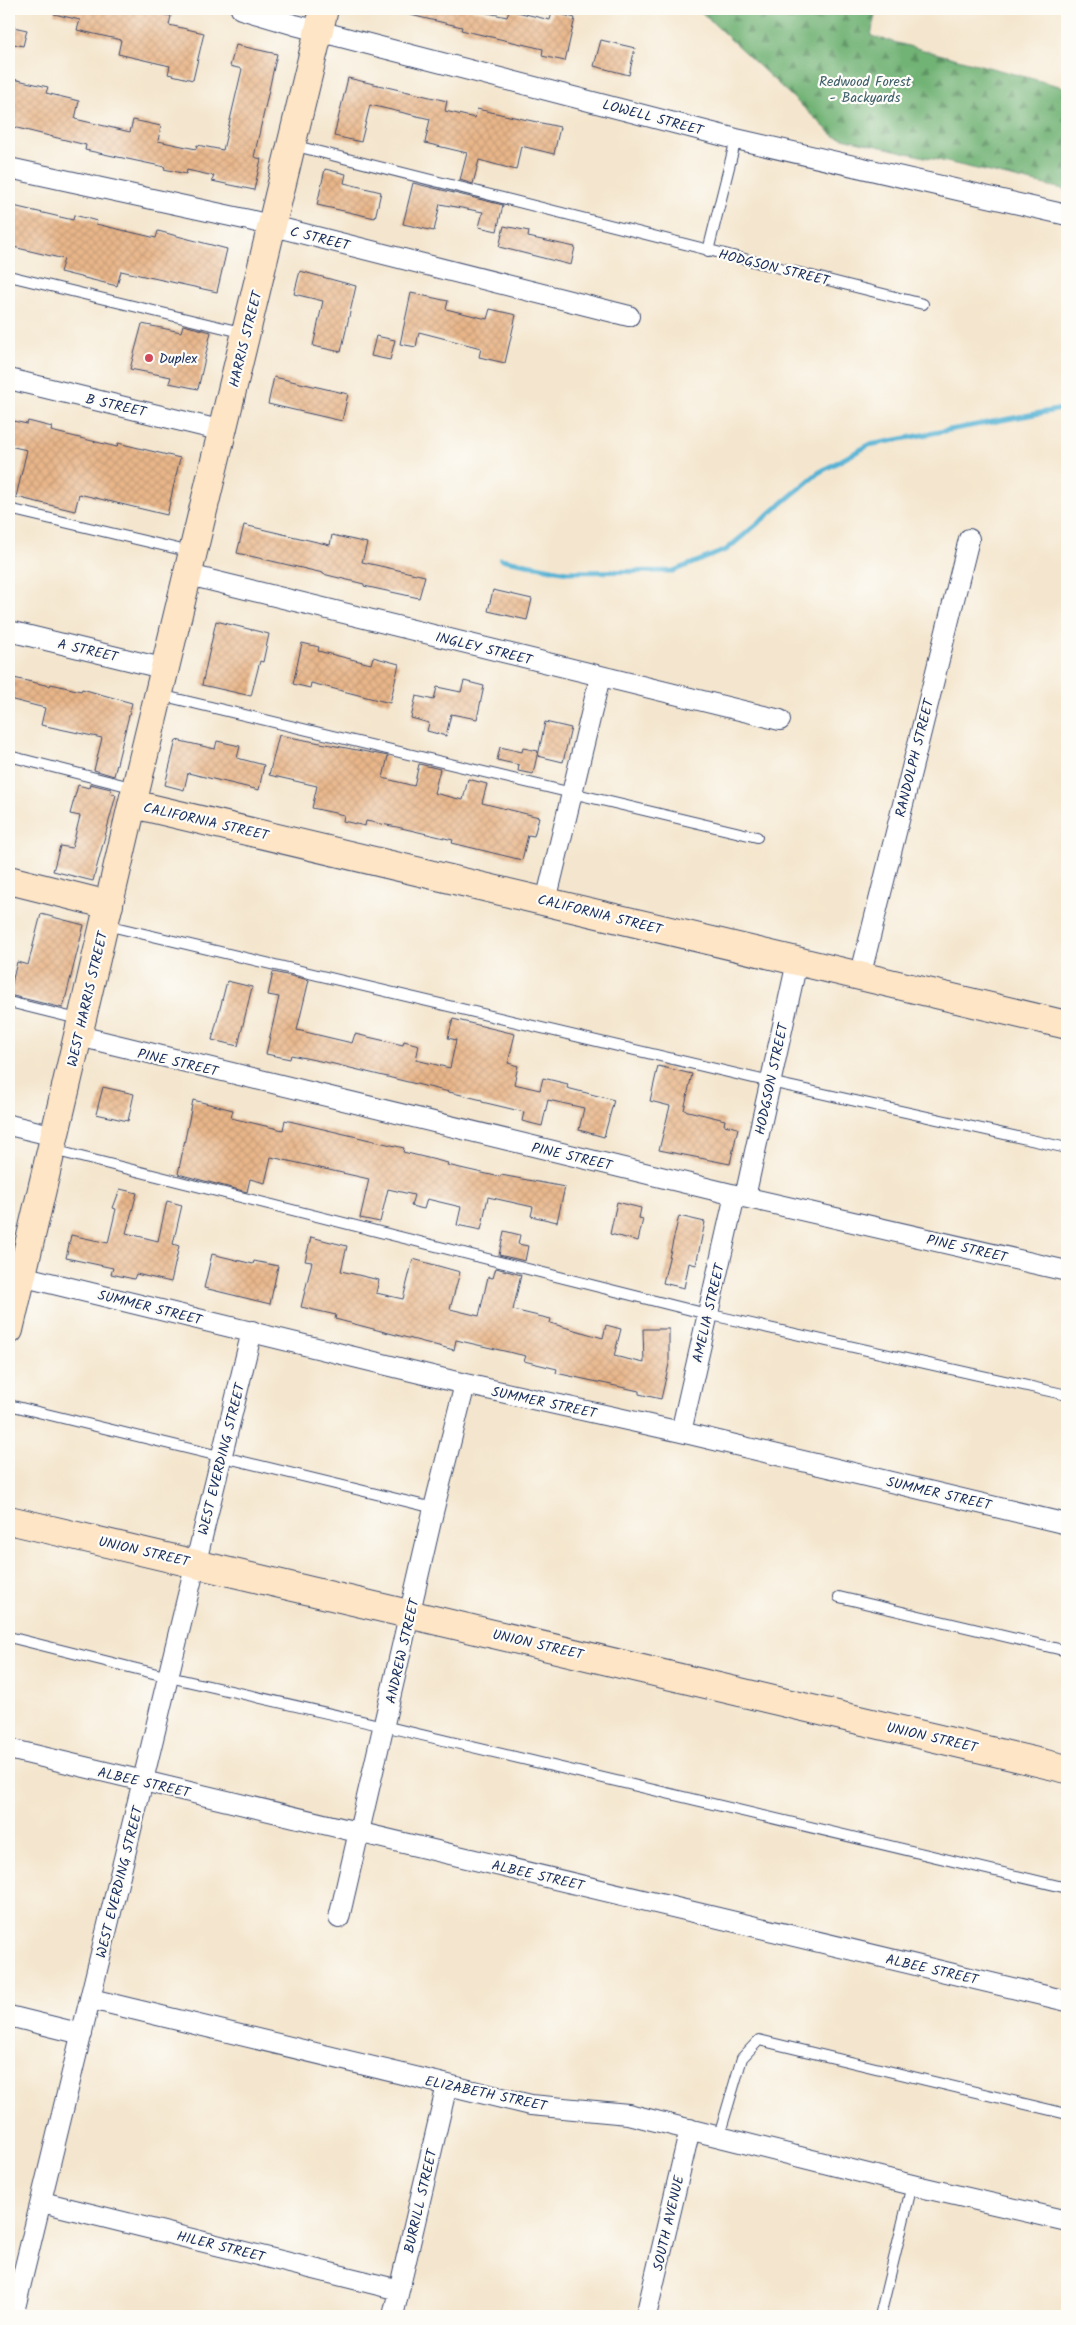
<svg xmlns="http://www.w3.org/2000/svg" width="1076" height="2325" viewBox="0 0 1076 2325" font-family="Kalam,sans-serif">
	<defs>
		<pattern id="forest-firs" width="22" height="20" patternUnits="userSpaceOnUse" patternTransform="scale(1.25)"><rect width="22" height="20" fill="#71b274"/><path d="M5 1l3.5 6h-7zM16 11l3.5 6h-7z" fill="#5c9162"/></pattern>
		<pattern id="building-cross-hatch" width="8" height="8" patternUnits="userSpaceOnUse" patternTransform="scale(1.25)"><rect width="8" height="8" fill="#e9b689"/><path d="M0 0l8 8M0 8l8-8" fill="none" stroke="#c79d79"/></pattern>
	</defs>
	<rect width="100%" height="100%" fill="#fdfcf7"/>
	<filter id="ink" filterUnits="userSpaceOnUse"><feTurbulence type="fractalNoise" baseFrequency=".02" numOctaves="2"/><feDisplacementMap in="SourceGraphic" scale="10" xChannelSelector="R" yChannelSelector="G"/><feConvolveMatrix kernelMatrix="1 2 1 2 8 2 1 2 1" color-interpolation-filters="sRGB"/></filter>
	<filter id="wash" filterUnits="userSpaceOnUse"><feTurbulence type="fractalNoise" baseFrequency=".0096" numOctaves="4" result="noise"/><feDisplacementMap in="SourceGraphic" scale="20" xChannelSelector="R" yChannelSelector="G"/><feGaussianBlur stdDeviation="1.12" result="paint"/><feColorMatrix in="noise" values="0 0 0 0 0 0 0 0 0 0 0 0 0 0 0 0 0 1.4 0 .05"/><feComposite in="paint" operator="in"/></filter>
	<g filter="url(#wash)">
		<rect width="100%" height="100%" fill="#f4e6ce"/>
		<!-- forest -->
		<path fill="url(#forest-firs)" stroke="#467069" d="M698,9h178l-5,27 196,52v102l-233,-54z"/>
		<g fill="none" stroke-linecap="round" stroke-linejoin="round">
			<!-- stream -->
			<path stroke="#55b2d4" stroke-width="5" d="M501,559l66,13 106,-1 53,-21 92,-77 51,-28 198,-37"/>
		</g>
		<g id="blocks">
			<!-- building -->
			<path fill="url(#building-cross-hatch)" d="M55,9h83l33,7 -2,9 35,8 -11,47 -25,-6 2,-8 -52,-12 3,-14 -44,-10 3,-10 -26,-6z
				M407,9h62l38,8 2,-7 41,10 2,-8 23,6 -10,43 -23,-5 1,-7 -82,-19 1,-3 -56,-13z
				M9,26l18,4 -4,16 -14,-3z
				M601,40l34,8 -6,27 -35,-9z
				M236,45l41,9 -23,103 7,2 -7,31 -42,-9 2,-5 -27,-6 -1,4 -22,-5 1,-2 -80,-17 1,-5 -77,-19v-48l39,9 -2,6 33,8 -4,18 55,13 3,-12 28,6 -3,15 38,8 1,-4 26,5 19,-81 -12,-3z
				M348,78l99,23 -2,10 30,7 2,-9 83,18 -6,27 -33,-8 -5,24 -37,-10 -6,24 -13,-4 7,-27 -42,-10 5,-24 -60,-14 -9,37 -27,-6z
				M325,169l21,5 -2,9 37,9 -6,26 -58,-13z
				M413,183l90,22 -6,26 -18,-4 4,-15 -43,-8 -6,27 -31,-7z
				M9,205l64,15 1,-5 23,6 -1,3 60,14 2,-7 69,18 -10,43 -96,-21 -4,15 -57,-14 4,-13 -55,-13z
				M504,226l25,5 -1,6 47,10 -4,18 -72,-18z
				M300,271l56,15 -15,66 -28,-6 10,-45 -29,-7z
				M411,293l37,8 -2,8 41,10 3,-10 26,6 -11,48 -26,-6 2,-9 -62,-16 -3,15 -16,-3z
				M142,324l39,8 2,-7 28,7 -13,57 -29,-6 2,-6 -41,-8z
				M376,336l19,4 -5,20 -19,-4z
				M274,377l74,17 -6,27 -74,-17z
				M9,420l18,4 1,-3 24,6 -1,4 66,16 1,-4 62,15 -13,57 -88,-21 -4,17 -59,-14 11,-47 -18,-4z
				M244,525l86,20 2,-10 35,8 -5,19 63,14 -6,22 -55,-12v-2l-41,-10v-1l-86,-20z
				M493,590l39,9 -5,21 -39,-9z
				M216,621l53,13 -6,28 -3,-1 -9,35 -49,-11z
				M302,643l17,4 -1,4 53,13 2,-7 26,7 -9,39 -79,-20 -1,5 -17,-4z
				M9,677l41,9 1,-2 30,7 1,-2 50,14 -18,73 -20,-6 8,-32 -61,-13 4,-17 -36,-9z
				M464,681l20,5 -7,33 -26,-5 -5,22 -19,-5 2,-8 -18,-5 5,-22 18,4 3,-13 24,5z
				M545,722l26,6 -8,34 -25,-6z
				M279,735l109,21 -5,22 31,8 5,-22 21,5 -6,24 29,7 5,-21 19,5 -5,19 57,14 -5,19 -6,-1 -6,25 -70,-17 1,-3 -56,-13 -31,-6 -1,5 -22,-5 1,-6 -32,-7 5,-22 -48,-11z
				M176,740l39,9 2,-8 23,5 -3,12 27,7 -5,25 -71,-17 -4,17 -19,-5z
				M500,747l22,5 1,-4 15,3 -5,23 -15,-3 1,-6 -22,-5z
				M90,784l21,5 -1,4 6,2 -23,86 -40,-10 7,-25 12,2 8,-32 -10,-2 8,-29 11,3z
				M41,914l43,11 -21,83 -54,-13 8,-33 11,3z
				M273,972l36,8 -12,50 55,13 3,-9 48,11 1,-4 15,4 -3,15 34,8 6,-28 -8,-2 5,-19 62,15 -7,29 10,3 -4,18 26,6 3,-12 25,6 -1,4 47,12 -10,37 -25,-7 5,-22 -36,-8 -6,26 -20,-5 2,-9 -42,-10v-2l-148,-36 -43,-9 -1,4 -24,-5 13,-57 -11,-2z
				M227,981l25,6 -14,59 -26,-6z
				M658,1066l34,8 -8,36 41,10 -1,5 14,3 -8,36 -71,-14 11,-44 -20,-5z
				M103,1087l31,7 -6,27 -32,-7z
				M193,1100l40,10 -2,8 52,12 2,-10 119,28 -1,4 45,11 -1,2 53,12 1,-2 64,12 -8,35 -26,-6 2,-9 -45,-10 -7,33 -24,-5 4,-18 -34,-8 -3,10 -13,-3 3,-11 -26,-6 -8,33 -20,-4 9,-39 -98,-22 -6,26 -15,-4 -3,13 -69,-18z
				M120,1189l17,4 -11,40 32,8 9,-40 15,4 -9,39 6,2 -8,36 -35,-8 -2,5 -23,-5 2,-6 -47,-10 5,-23 37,8 8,-34 -3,-1z
				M617,1202l24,6 -2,10 4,1 -5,22 -28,-7z
				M679,1216l26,6 -9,43 -7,-2 -5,25 -21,-5z
				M504,1231l16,4 -2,9 10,2 -3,15 -26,-6z
				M311,1237l36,9 -6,25 38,9 -3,13 27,6 10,-40 47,13 -10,37 29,7 9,-39 5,1 3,-10 25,7 -8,35 38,9 -1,4 53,15 3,-13 15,4 -7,27 30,7 -1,-34h26v35l-8,35 -22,-5v-3l-83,-18 1,-4 -33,-8 2,-5 -70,-16 -2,10 -119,-31 1,-4 -35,-8 11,-45 -7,-1z
				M212,1254l41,10 1,-3 24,5 -8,38 -66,-16z"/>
		</g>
	</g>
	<g filter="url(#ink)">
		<use href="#blocks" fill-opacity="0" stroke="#3c4a6f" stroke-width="1"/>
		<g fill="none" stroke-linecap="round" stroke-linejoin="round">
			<!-- lane casing -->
			<g stroke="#3c4a6f" stroke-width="12">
				<path id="lane" d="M292,145l631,159
					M708,251l28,-112
					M9,276l236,57
					M9,509l182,43
					M160,695l597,142
					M9,756l126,32
					M106,925l664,157 297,66
					M9,1002l73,18
					M53,1150l654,164 360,81
					M9,1405l425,103
					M839,1597l228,54
					M9,1637l160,40 215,49 683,162
					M719,2136l23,-78 17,-18 308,74
					M880,2316l32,-131"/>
			</g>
			<!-- street casing -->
			<g stroke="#3c4a6f" stroke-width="22">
				<path id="street" d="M241,9l54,16 441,114 331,76
					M9,168l240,52 380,96
					M9,379l214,52
					M189,575l591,145
					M9,631l157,38
					M546,901l54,-224
					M860,977l109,-438
					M79,1036l656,159 332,76
					M9,1125l46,11
					M745,1197l52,-235
					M21,1276l444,108 216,48 386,92
					M681,1432l54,-237
					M9,1749l1058,252
					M339,1918l95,-410 31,-124
					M91,1999l440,106 97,9 284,71 155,36
					M9,2016l73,18
					M42,2202l357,88
					M13,2316l239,-985
					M393,2316l54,-231
					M646,2316l44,-187"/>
			</g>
			<!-- secondary casing -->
			<g stroke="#3c4a6f" stroke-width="30">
				<path id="secondary" d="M133,804l934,221
					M9,880l100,25
					M9,1330l127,-542 188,-779
					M9,1520l1058,249"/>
			</g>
			<!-- lane -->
			<use href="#lane" stroke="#fff" stroke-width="10"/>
			<!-- street -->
			<use href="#street" stroke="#fff" stroke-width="20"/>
			<!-- secondary -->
			<use href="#secondary" stroke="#fde5c5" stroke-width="28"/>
		</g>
	</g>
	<!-- markers -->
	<circle fill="#d1495b" stroke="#fdfcf7" stroke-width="2" cx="149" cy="358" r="5"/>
	<g text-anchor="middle" stroke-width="4.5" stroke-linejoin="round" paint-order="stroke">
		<!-- park labels -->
		<g font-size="14" fill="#3d5f6b" stroke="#fdfcf7">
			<text x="865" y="86">Redwood Forest<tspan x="865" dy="16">- Backyards</tspan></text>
		</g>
		<!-- street labels -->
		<g font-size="14" fill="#1b2f5e" stroke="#fdfcf7">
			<text transform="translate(653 117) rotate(15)" y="5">LOWELL STREET</text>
			<text transform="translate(320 238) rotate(14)" y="5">C STREET</text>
			<text transform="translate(774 267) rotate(14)" y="5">HODGSON STREET</text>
			<text transform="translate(245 339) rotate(-76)" y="5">HARRIS STREET</text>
			<text transform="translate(116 405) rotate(13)" y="5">B STREET</text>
			<text transform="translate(484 648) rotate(14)" y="5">INGLEY STREET</text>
			<text transform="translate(88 650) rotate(13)" y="5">A STREET</text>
			<text transform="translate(914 758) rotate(-76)" y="5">RANDOLPH STREET</text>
			<text transform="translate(206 821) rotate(13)" y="5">CALIFORNIA STREET</text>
			<text transform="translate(600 914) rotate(14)" y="5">CALIFORNIA STREET</text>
			<text transform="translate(87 999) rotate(-77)" y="5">WEST HARRIS STREET</text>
			<text transform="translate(178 1062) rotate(13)" y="5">PINE STREET</text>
			<text transform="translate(771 1079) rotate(-78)" y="5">HODGSON STREET</text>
			<text transform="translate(572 1156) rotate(13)" y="5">PINE STREET</text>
			<text transform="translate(967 1248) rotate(13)" y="5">PINE STREET</text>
			<text transform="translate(150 1307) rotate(14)" y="5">SUMMER STREET</text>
			<text transform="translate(708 1313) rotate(-77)" y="5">AMELIA STREET</text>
			<text transform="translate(544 1402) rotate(12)" y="5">SUMMER STREET</text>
			<text transform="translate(221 1459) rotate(-76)" y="5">WEST EVERDING STREET</text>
			<text transform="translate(939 1493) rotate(13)" y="5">SUMMER STREET</text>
			<text transform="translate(144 1551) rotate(13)" y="5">UNION STREET</text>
			<text transform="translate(538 1644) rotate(13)" y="5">UNION STREET</text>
			<text transform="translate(402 1651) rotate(-77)" y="5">ANDREW STREET</text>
			<text transform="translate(932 1737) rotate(13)" y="5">UNION STREET</text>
			<text transform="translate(144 1782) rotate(13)" y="5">ALBEE STREET</text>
			<text transform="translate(538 1875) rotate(13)" y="5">ALBEE STREET</text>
			<text transform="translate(119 1882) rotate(-76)" y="5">WEST EVERDING STREET</text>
			<text transform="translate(932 1969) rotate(13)" y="5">ALBEE STREET</text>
			<text transform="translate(486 2093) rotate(12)" y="5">ELIZABETH STREET</text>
			<text transform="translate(420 2201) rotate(-77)" y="5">BURRILL STREET</text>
			<text transform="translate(668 2223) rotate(-77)" y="5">SOUTH AVENUE</text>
			<text transform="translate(221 2246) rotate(14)" y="5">HILER STREET</text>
		</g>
		<!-- poi labels -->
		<g font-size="14" fill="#1b2f5e" stroke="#fdfcf7" text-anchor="start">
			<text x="159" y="363">Duplex</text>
		</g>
	</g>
	<!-- margin -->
	<rect width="1076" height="2325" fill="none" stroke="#fdfcf7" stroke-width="30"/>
</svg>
